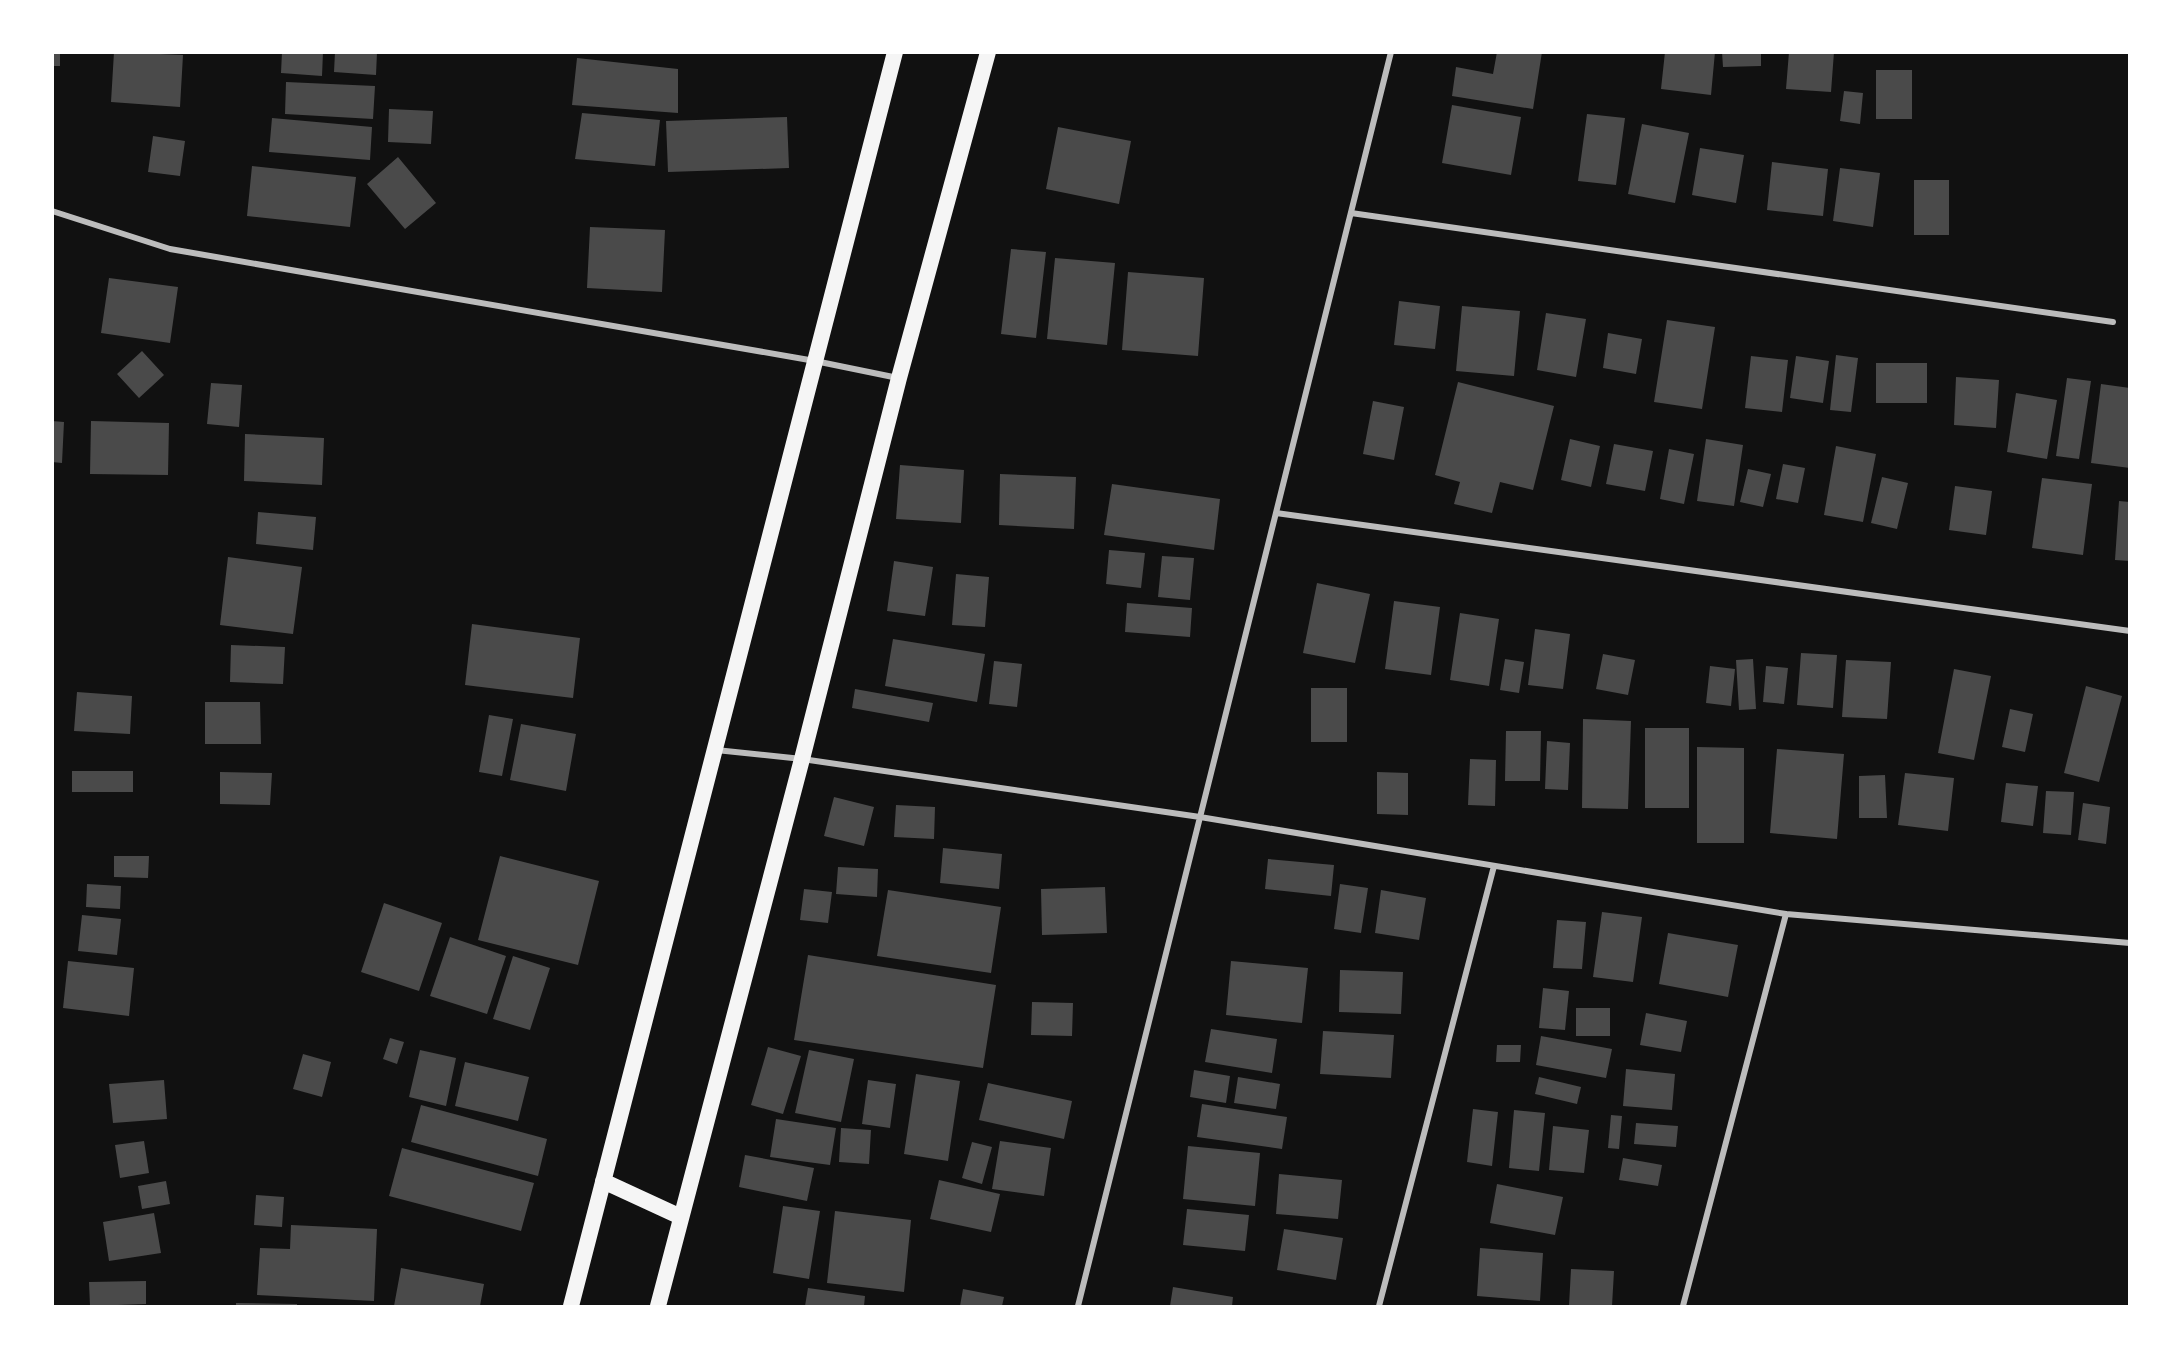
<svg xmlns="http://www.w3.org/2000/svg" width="2182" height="1359" viewBox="0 0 2182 1359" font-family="Arial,sans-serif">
	<rect width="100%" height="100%" fill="#111"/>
	<!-- building -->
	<path fill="#4a4a4a" d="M52,52h8v14h-8z
		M114,52l69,3 -3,52 -69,-5z
		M282,52h41l-1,24 -41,-3z
		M335,52h42l-1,23 -42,-3z
		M1497,52h45l-9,57 -81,-13 4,-29 37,7z
		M1665,52h50l-4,43 -50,-6z
		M1722,52h39v14l-38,1z
		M1789,52h45l-3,40 -45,-3z
		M577,58l101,11v44l-106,-8z
		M1876,70h36v49h-36z
		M286,82l89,4 -2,33 -88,-5z
		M1844,91l19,2 -3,31 -20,-3z
		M1452,105l69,12 -10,58 -69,-12z
		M389,109l44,2 -2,33 -43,-2z
		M582,113l78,7 -5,46 -80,-7z
		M1587,114l38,4 -9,67 -38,-4z
		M787,117l2,51 -121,4 -2,-51z
		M272,118l100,9 -2,33 -101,-8z
		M1642,124l47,9 -14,70 -47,-9z
		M1058,127l73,14 -12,63 -73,-15z
		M153,136l32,5 -5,35 -32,-4z
		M1700,148l44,7 -8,48 -44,-8z
		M398,157l38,46 -31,26 -38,-45z
		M1772,162l56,7 -5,47 -56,-6z
		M252,166l104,11 -6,50 -103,-11z
		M1840,168l40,5 -7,54 -40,-6z
		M1914,180h35v55h-35z
		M590,227l75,3 -3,62 -75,-4z
		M1011,249l35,3 -10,86 -35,-4z
		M1055,258l60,5 -8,82 -60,-6z
		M1128,272l76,6 -6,78 -76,-6z
		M109,278l69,9 -8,56 -69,-10z
		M1399,301l41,5 -5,43 -41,-4z
		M1462,306l58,5 -6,65 -58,-5z
		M1546,313l40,6 -10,58 -39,-7z
		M1667,320l48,7 -13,82 -48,-7z
		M1608,333l34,6 -6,35 -33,-6z
		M142,351l22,24 -25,23 -22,-24z
		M1836,355l22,3 -7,54 -21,-2z
		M1751,356l37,4 -6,52 -37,-4z
		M1796,356l33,5 -6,42 -33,-5z
		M1876,363h51v40h-51z
		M1956,377l43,3 -3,48 -42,-3z
		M2067,378l24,3 -12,78 -23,-3z
		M1458,382l96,24 -21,84 -33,-8 -8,31 -38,-9 6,-22 -25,-7z
		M211,383l31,2 -3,42 -32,-3z
		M2101,384l29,4v80l-39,-5z
		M2016,393l41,7 -10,59 -40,-7z
		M1373,401l31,6 -10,53 -31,-6z
		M52,421l12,1 -2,41 -10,-1z
		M91,421l78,2 -1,52 -78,-1z
		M245,434l79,4 -2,47 -78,-4z
		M1570,439l30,7 -9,41 -30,-7z
		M1706,439l37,6 -9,61 -37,-5z
		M1614,444l39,7 -8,40 -39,-7z
		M1836,446l40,8 -13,68 -39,-7z
		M1669,449l25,5 -10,50 -24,-5z
		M1783,464l22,4 -7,35 -22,-4z
		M900,465l64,5 -3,53 -65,-4z
		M1748,469l23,5 -8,33 -23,-5z
		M1000,474l76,3 -2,52 -75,-4z
		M1882,477l26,6 -11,46 -26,-6z
		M2042,478l50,6 -9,71 -51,-7z
		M1112,484l108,15 -6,51 -110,-15z
		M1955,486l37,5 -6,44 -37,-5z
		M2119,501l11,1v59l-15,-1z
		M258,512l58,5 -3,33 -57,-6z
		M1109,550l36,3 -4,35 -35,-4z
		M1162,556l32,2 -4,42 -32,-3z
		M228,557l74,10 -9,67 -73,-9z
		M894,561l39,6 -8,49 -38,-5z
		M956,574l33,3 -4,50 -33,-2z
		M1317,583l53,11 -15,69 -52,-10z
		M1394,601l46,6 -9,68 -46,-6z
		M1127,603l65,5 -2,29 -65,-5z
		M1460,613l39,6 -10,67 -39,-6z
		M472,624l108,14 -7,60 -108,-13z
		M1535,629l35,5 -7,55 -35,-4z
		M893,639l92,15 -8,48 -92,-16z
		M231,645l54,2 -2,37 -53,-2z
		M1801,653l36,2 -4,53 -36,-3z
		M1603,654l32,6 -7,35 -32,-6z
		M1505,659l19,3 -5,31 -19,-3z
		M1753,659l3,50 -17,1 -3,-50z
		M1846,660l45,2 -4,57 -45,-2z
		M994,661l28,3 -5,43 -28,-3z
		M1710,666l25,3 -4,37 -25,-3z
		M1766,666l22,2 -4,36 -21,-2z
		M1954,669l37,7 -17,84 -36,-7z
		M2086,686l36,10 -23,86 -35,-9z
		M1311,688h36v54h-36z
		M855,689l78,14 -4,19 -77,-14z
		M77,692l55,4 -2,38 -56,-3z
		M205,702h55l1,42h-56z
		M2010,709l23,5 -8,38 -23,-5z
		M489,715l24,4 -11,57 -23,-4z
		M1583,719l48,2 -3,88 -46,-1z
		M521,724l55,10 -10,57 -56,-11z
		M1645,728h44v80h-44z
		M1506,731h35l-1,50h-35z
		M1547,741l23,2 -2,47 -23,-1z
		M1697,747l47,1v95h-47z
		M1777,749l67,5 -7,85 -67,-6z
		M1470,759l26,1 -1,46 -27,-1z
		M72,771h61v21h-61z
		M220,772l52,1 -2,32 -50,-1z
		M1377,772l31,1v42l-31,-1z
		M1905,773l49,5 -6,53 -50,-6z
		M1885,775l2,43h-28v-42z
		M2006,783l32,3 -5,40 -32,-4z
		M2046,791l28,1 -3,43 -28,-2z
		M834,797l40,10 -10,39 -40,-10z
		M2083,803l27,4 -4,37 -28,-4z
		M896,805l39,2 -1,32 -40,-2z
		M943,848l59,6 -3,35 -59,-6z
		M114,856h35l-1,22 -34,-1z
		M500,856l99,25 -21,84 -100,-25z
		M1268,859l66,6 -3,31 -66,-7z
		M838,867l40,2 -1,28 -41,-3z
		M87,884l34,2 -1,23 -34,-2z
		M1340,884l28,4 -7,45 -27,-4z
		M1105,887l2,46 -65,2 -1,-46z
		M804,889l28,3 -4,31 -28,-3z
		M888,890l113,17 -10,66 -114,-17z
		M1381,890l45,8 -7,42 -44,-7z
		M384,903l58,20 -23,68 -58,-19z
		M1602,912l40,5 -9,65 -40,-5z
		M82,915l39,4 -4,36 -39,-4z
		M1557,920l29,2 -4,47 -29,-1z
		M1668,933l70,12 -10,52 -69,-13z
		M450,937l56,19 -19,58 -57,-18z
		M808,955l188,30 -13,83 -189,-28z
		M513,956l37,12 -20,62 -37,-11z
		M68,961l66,7 -5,48 -66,-8z
		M1231,961l77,7 -6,55 -76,-8z
		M1340,970l63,2 -2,42 -62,-2z
		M1543,988l26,3 -4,39 -26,-2z
		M1032,1002l41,1 -1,33 -41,-1z
		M1576,1008h34v28h-34z
		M1646,1013l41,8 -6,31 -41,-7z
		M1211,1029l66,10 -5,34 -67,-11z
		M1323,1031l71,4 -3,43 -71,-4z
		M1541,1036l71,13 -6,29 -70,-13z
		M390,1038l14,4 -7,22 -14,-5z
		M1497,1045h24l-1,17h-24z
		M768,1047l33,9 -18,58 -32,-9z
		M420,1050l36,8 -10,48 -37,-9z
		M809,1050l45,9 -13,63 -46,-9z
		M303,1054l28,8 -9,35 -29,-8z
		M465,1062l64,15 -11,44 -63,-15z
		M1626,1069l49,5 -3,36 -49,-4z
		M1194,1070l36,6 -4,27 -36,-6z
		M916,1074l44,7 -12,80 -44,-7z
		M1238,1077l42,7 -4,25 -42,-6z
		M1539,1077l42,10 -4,17 -42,-10z
		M164,1080l3,39 -54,4 -4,-39z
		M868,1080l28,4 -6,44 -28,-4z
		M988,1083l84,18 -8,38 -85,-19z
		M1202,1104l85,13 -5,32 -85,-12z
		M421,1105l126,34 -9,37 -127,-34z
		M1473,1109l25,3 -6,54 -25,-4z
		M1514,1110l31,3 -6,58 -30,-3z
		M1611,1115l11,1 -3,33 -11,-1z
		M776,1119l60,9 -6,37 -60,-8z
		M1636,1123l42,3 -2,21 -42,-3z
		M1553,1126l36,4 -5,43 -35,-3z
		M841,1128l30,2 -2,34 -30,-2z
		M144,1141l5,32 -29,5 -5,-33z
		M1000,1141l51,7 -7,48 -52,-7z
		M972,1142l20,5 -10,37 -20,-6z
		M1188,1146l72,7 -5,53 -72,-7z
		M402,1148l132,35 -13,48 -132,-35z
		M745,1155l69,13 -7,33 -68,-14z
		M1623,1158l39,7 -4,21 -39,-6z
		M1279,1174l63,6 -4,39 -62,-5z
		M939,1180l61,14 -9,38 -61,-13z
		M166,1181l4,23 -28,5 -4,-23z
		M1497,1184l66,13 -8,38 -65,-12z
		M256,1195l28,2 -2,30 -28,-2z
		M783,1206l37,5 -11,68 -36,-6z
		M1187,1209l62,6 -4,36 -62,-6z
		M835,1211l76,9 -7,72 -77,-9z
		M154,1213l7,40 -52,8 -6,-39z
		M291,1225l86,4 -3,72 -117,-6 3,-47 30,1z
		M1284,1229l59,9 -7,42 -59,-10z
		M1480,1248l63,5 -3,48 -63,-5z
		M401,1268l83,16 -4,22h-86z
		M1571,1269l43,2 -2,35h-43z
		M146,1281v23l-56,2 -1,-24z
		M1173,1287l60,10 -1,9h-62z
		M808,1288l57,8 -1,10h-59z
		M963,1289l41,8 -2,9h-42z
		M236,1303l61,1v2h-61z"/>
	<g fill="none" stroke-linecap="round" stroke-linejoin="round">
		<!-- minor -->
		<path stroke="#bcbcbc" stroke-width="6" d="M52,211l118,38 645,112 83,17
			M1351,213l762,109
			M1276,513l854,118
			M716,750l86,9 398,58 586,97 344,29
			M1078,1306l313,-1254
			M1379,1306l115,-440
			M1683,1306l103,-392"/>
		<!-- trunk -->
		<path stroke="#f5f5f5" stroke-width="16" d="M603,1181l78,36
			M571,1306l324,-1254
			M658,1306l144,-547 97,-381 89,-326"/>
	</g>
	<!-- border -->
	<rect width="2182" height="1359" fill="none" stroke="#ffffff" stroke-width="108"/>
</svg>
